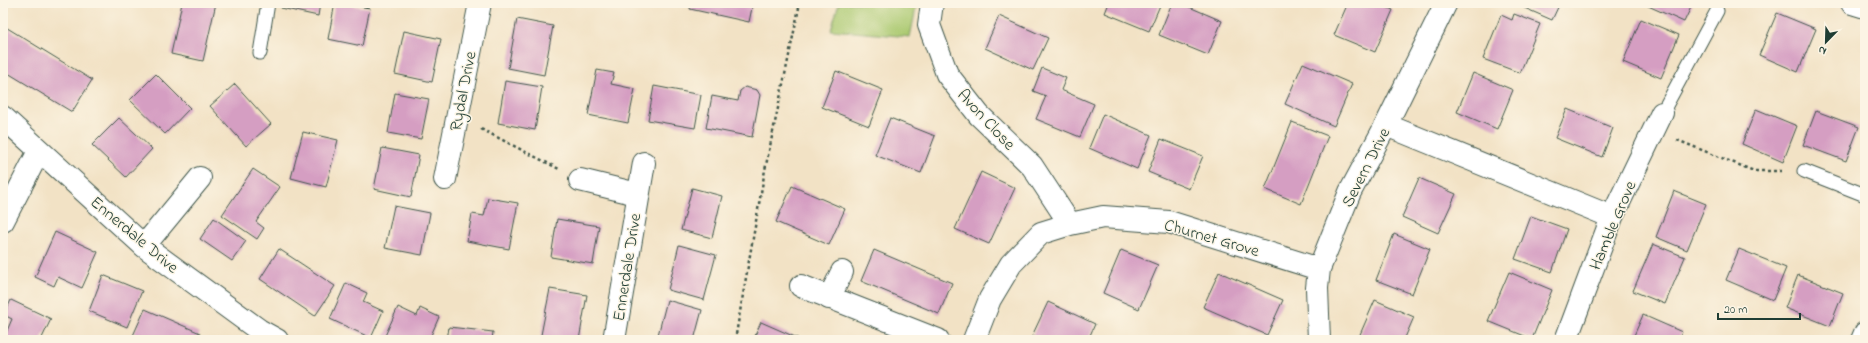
<svg xmlns="http://www.w3.org/2000/svg" width="1868" height="343" viewBox="0 0 1868 343" font-family="'Indie Flower',sans-serif">
	<rect width="100%" height="100%" fill="#fcf5e5"/>
	<filter id="ink" filterUnits="userSpaceOnUse"><feTurbulence type="fractalNoise" baseFrequency=".025" numOctaves="2"/><feDisplacementMap in="SourceGraphic" scale="8" xChannelSelector="R" yChannelSelector="G"/><feConvolveMatrix kernelMatrix="1 2 1 2 8 2 1 2 1" color-interpolation-filters="sRGB"/></filter>
	<filter id="wash" filterUnits="userSpaceOnUse"><feTurbulence type="fractalNoise" baseFrequency=".012" numOctaves="4" result="noise"/><feDisplacementMap in="SourceGraphic" scale="16" xChannelSelector="R" yChannelSelector="G"/><feGaussianBlur stdDeviation="0.9" result="paint"/><feColorMatrix in="noise" values="0 0 0 0 0 0 0 0 0 0 0 0 0 0 0 0 0 1.4 0 .05"/><feComposite in="paint" operator="in"/></filter>
	<g filter="url(#wash)">
		<rect width="100%" height="100%" fill="#f2e2c5"/>
		<!-- green -->
		<path fill="#aac970" stroke="#648352" d="M839,3h78l-7,34 -79,-7z"/>
		<g id="blocks">
			<!-- building -->
			<path fill="#d59ec2" d="M182,3h34l-13,58 -32,-7z
				M282,3h38l-2,13 -37,-8z
				M335,3l35,5 -8,38 -34,-7z
				M663,3h12v3z
				M691,3h62l-4,19 -59,-13z
				M1109,3h52l-12,28 -44,-18z
				M1172,3h8l42,18 -14,34 -49,-20z
				M1348,3h28l17,7 -18,42 -41,-17z
				M1521,3h39l-8,17 -32,-14z
				M1647,3h46l-9,19 -38,-17z
				M1777,13l39,16 -18,43 -39,-17z
				M1514,14l26,10 -20,49 -37,-14 18,-44 11,5z
				M999,16l49,22 -15,32 -48,-22z
				M517,19l36,7 -9,49 -36,-7z
				M1641,19l38,16 -18,43 -38,-16z
				M4,26l88,54 -20,32 -69,-42z
				M404,31l37,8 -9,43 -37,-8z
				M1303,63l49,21 -18,42 -49,-22z
				M1042,68l24,10 -5,12 33,14 -14,33 -44,-18 10,-23 -13,-5z
				M597,70l17,3 -3,11 24,5 -7,34 -40,-8z
				M836,71l47,19 -14,36 -47,-19z
				M1473,73l40,17 -16,39 -40,-17z
				M156,74l34,34 -25,26 -35,-34z
				M505,81l37,6 -7,43 -37,-7z
				M235,84l36,40 -25,22 -36,-40z
				M654,86l47,9 -6,33 -47,-8z
				M745,87l12,3 3,5 -8,42 -46,-9 6,-32 26,5 2,-10z
				M395,93l34,6 -8,40 -33,-6z
				M1567,109l46,19 -11,29 -47,-19z
				M1756,109l41,17 -14,36 -41,-18z
				M1816,111l43,16 -13,34 -43,-16z
				M1103,114l48,21 -14,34 -48,-21z
				M119,118l33,31 -26,28 -34,-32z
				M890,118l45,18 -14,37 -46,-18z
				M1292,122l36,14 -27,68 -36,-15z
				M303,132l35,8 -12,47 -35,-9z
				M1161,139l42,17 -14,33 -41,-17z
				M382,148l37,7 -8,42 -37,-8z
				M253,169l27,18 -24,35 8,6 -7,11 -35,-24z
				M981,172l34,16 -26,56 -34,-15z
				M1419,178l37,16 -18,39 -36,-16z
				M792,186l53,23 -16,36 -53,-23z
				M692,188l30,8 -10,42 -31,-8z
				M1674,191l32,13 -19,46 -31,-13z
				M488,198l30,5 -9,46 -42,-8 5,-27 12,2z
				M394,206l36,7 -8,42 -37,-7z
				M1531,216l36,13 -15,43 -37,-13z
				M214,218l32,23 -14,20 -32,-22z
				M557,219l42,7 -6,38 -42,-7z
				M55,232l43,20 -16,36 -24,-11 -4,9 -19,-9z
				M1394,234l36,15 -18,45 -36,-14z
				M1653,244l32,13 -20,47 -32,-13z
				M679,245l37,10 -12,45 -36,-10z
				M279,249l56,37 -20,30 -55,-37z
				M1739,249l47,19 -13,32 -47,-20z
				M874,250l78,33 -13,31 -78,-33z
				M1121,250l37,15 -19,44 -36,-16z
				M1219,272l64,28 -16,35 -64,-28z
				M1509,272l43,18 -20,49 -44,-18z
				M103,275l39,16 -15,36 -38,-16z
				M1798,275l45,18 -13,33 -45,-18z
				M346,283l21,10 -4,9 20,9 -12,27 -41,-19z
				M550,289l37,6 -8,45h-39z
				M11,300l40,19 -10,21h-38l9,-21 -8,-4z
				M667,300l35,10 -8,30 -37,-1z
				M1375,300l39,17 -10,23 -46,-1z
				M1048,302l47,22 -7,16h-47l-9,-4z
				M398,307l19,9 3,-8 19,9 -10,23h-40l-5,-2z
				M145,309l55,24 -4,7h-65z
				M1643,315l39,17 -4,8h-46z
				M761,322l41,18h-49z
				M449,327l44,5 -1,8h-45z"/>
		</g>
	</g>
	<g filter="url(#ink)">
		<use href="#blocks" fill-opacity="0" stroke="#3f564a" stroke-width="1"/>
		<g fill="none" stroke-linecap="round" stroke-linejoin="round">
			<!-- lane casing -->
			<g stroke="#3f564a" stroke-width="15">
				<path id="lane" d="M260,53l8,-50
					M1662,113l55,-102
					M1804,171l61,24"/>
			</g>
			<!-- street casing -->
			<g stroke="#3f564a" stroke-width="24">
				<path id="street" d="M932,3l-3,22 18,49 32,41 53,51 38,58
					M3,117l141,129 115,84 18,10
					M1386,125l226,92
					M445,179l35,-176
					M580,180l57,14
					M3,221l36,-70
					M144,246l56,-68
					M801,286l137,54
					M829,298l13,-26
					M614,340l30,-177
					M974,340l16,-41 21,-35 30,-31 29,-9 33,-7 66,5 150,47
					M1319,340l-2,-52 2,-19 31,-77 36,-67 60,-122
					M1566,340l46,-123 50,-104
					M1862,340l3,-7"/>
			</g>
			<!-- secondary casing -->
			<g stroke="#3f564a" stroke-width="24">
				<path id="secondary" d="M1852,3l13,4"/>
			</g>
			<!-- path -->
			<path stroke="#3f564a" stroke-width="2.5" stroke-dasharray="3 3" stroke-linecap="butt" d="M481,129l78,40
				M1677,140l77,31h30
				M735,340l30,-170 35,-167"/>
			<!-- lane -->
			<use href="#lane" stroke="#fff" stroke-width="13"/>
			<!-- street -->
			<use href="#street" stroke="#fff" stroke-width="22"/>
			<!-- secondary -->
			<use href="#secondary" stroke="#fff" stroke-width="22"/>
		</g>
	</g>
	<g text-anchor="middle" stroke-width="3" stroke-linejoin="round" paint-order="stroke">
		<!-- street labels -->
		<g font-size="17" fill="#1f3d34" stroke="#fcf5e5">
			<text transform="translate(462 91) rotate(-79)" y="6">Rydal Drive</text>
			<text transform="translate(987 119) rotate(47)" y="6">Avon Close</text>
			<text transform="translate(1365 167) rotate(-63)" y="6">Severn Drive</text>
			<text transform="translate(1612 225) rotate(-67)" y="6">Hamble Grove</text>
			<text transform="translate(135 234) rotate(40)" y="6">Ennerdale Drive</text>
			<text transform="translate(1212 237) rotate(16)" y="6">Churnet Grove</text>
			<text transform="translate(626 267) rotate(-81)" y="6">Ennerdale Drive</text>
		</g>
	</g>
	<!-- margin -->
	<rect width="1868" height="343" fill="none" stroke="#fcf5e5" stroke-width="16"/>
	<!-- north arrow -->
	<g transform="translate(1826 42) rotate(203)" stroke="#fcf5e5" stroke-width="3" paint-order="stroke">
	<path d="M0-3L7 15L0 10L-7 15Z" fill="#1f3d34"/>
	<text y="-6" font-size="11" font-weight="bold" text-anchor="middle" fill="#1f3d34">N</text>
	</g>
	<!-- scale -->
	<path d="M1718 313v6h82v-6" fill="none" stroke="#1f3d34" stroke-width="2"/>
	<text x="1724" y="313" font-size="12" fill="#1f3d34" stroke="#fcf5e5" stroke-width="3" paint-order="stroke">20 m</text>
</svg>
